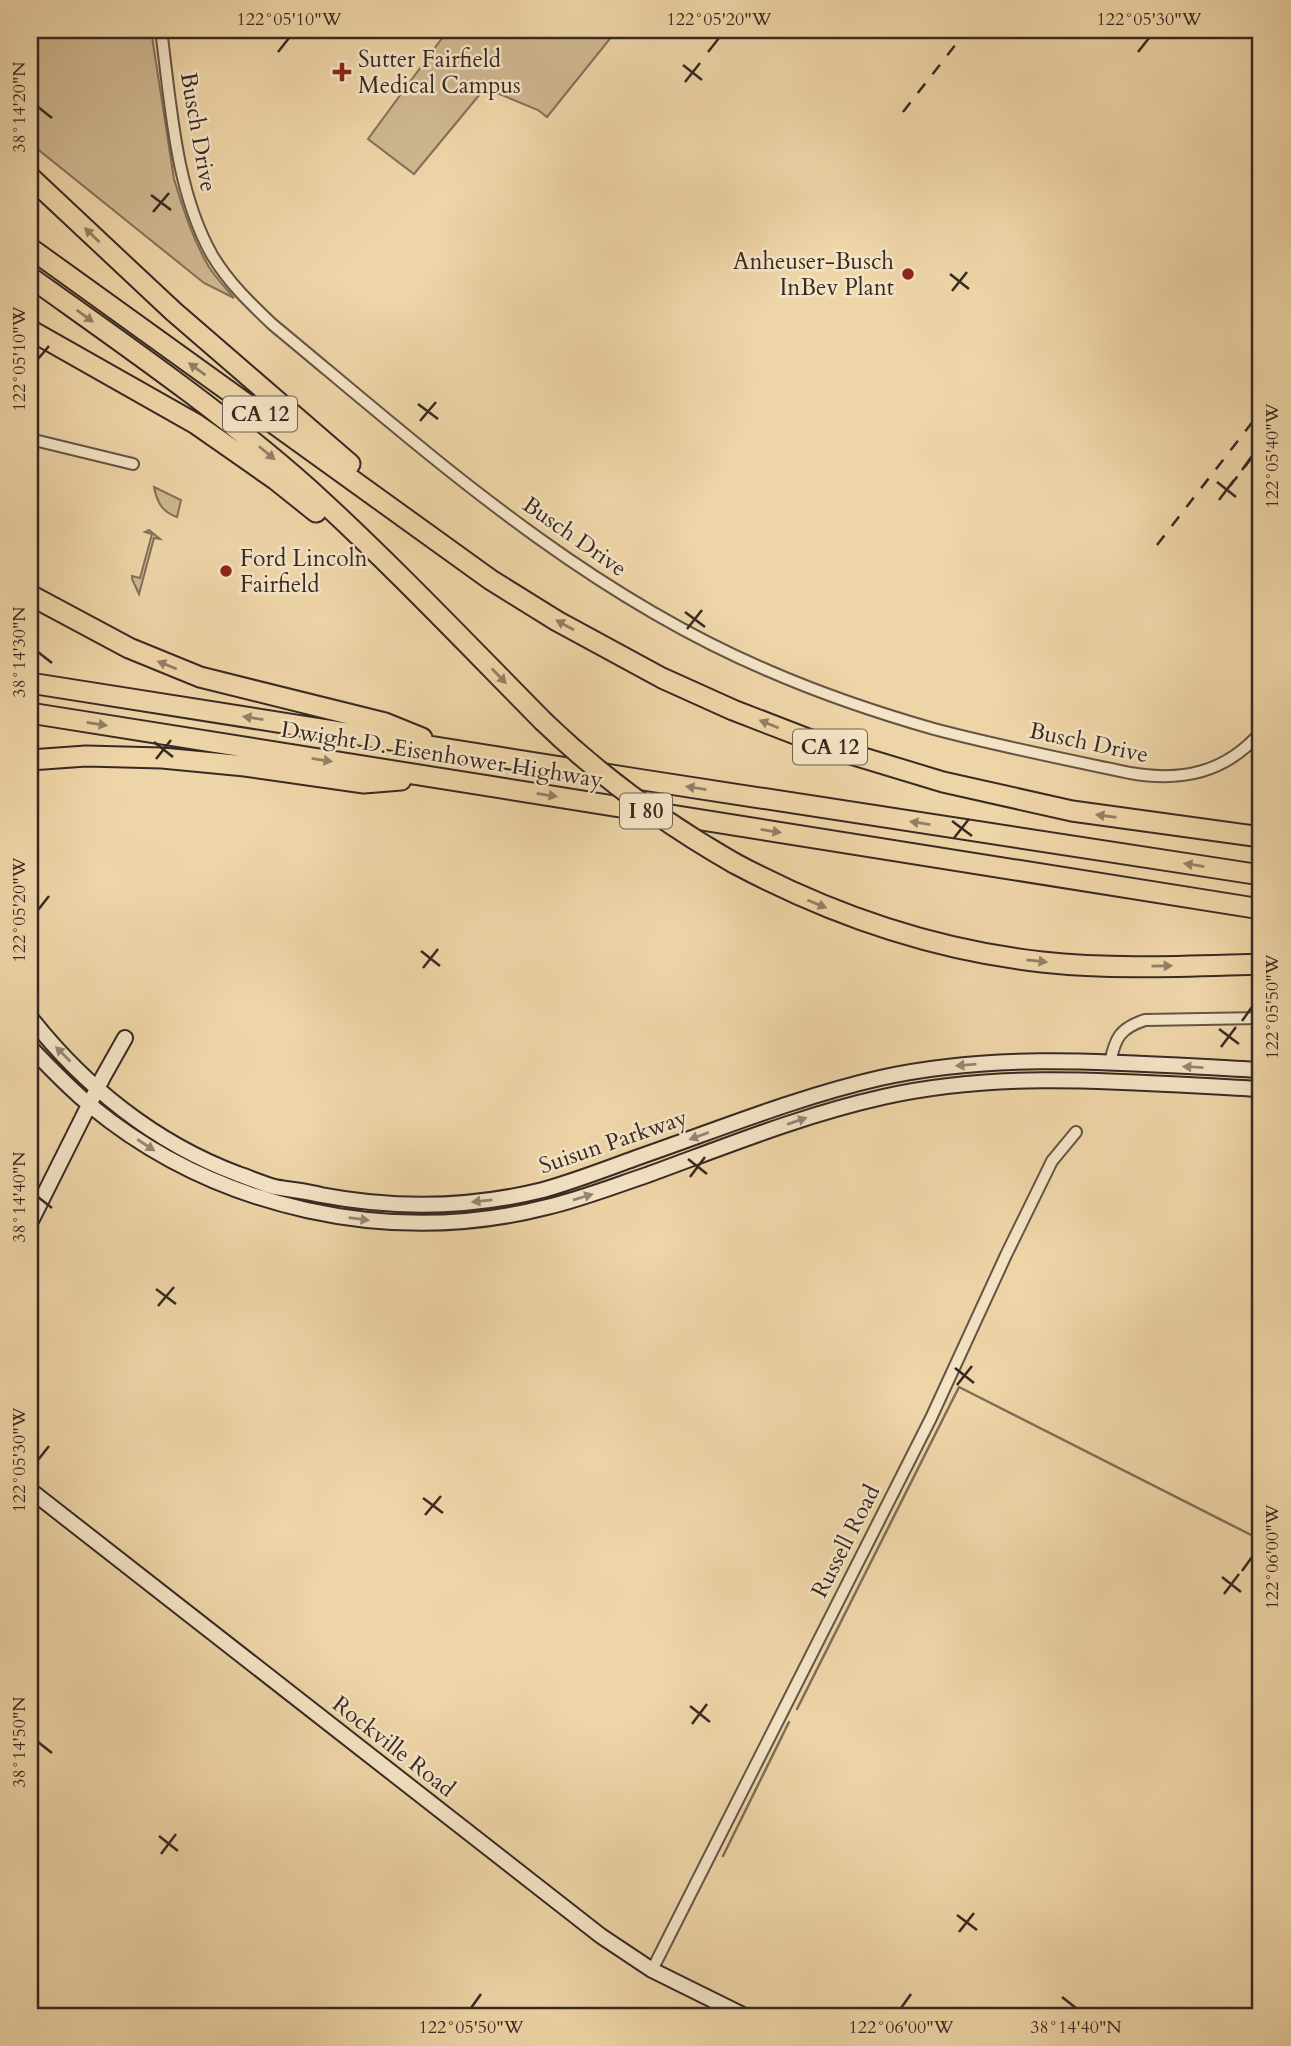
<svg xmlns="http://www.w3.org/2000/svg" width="1291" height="2046" viewBox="0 0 1291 2046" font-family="Cardo,serif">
	<rect width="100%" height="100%" fill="#eed5a7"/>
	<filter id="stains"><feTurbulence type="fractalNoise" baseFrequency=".00286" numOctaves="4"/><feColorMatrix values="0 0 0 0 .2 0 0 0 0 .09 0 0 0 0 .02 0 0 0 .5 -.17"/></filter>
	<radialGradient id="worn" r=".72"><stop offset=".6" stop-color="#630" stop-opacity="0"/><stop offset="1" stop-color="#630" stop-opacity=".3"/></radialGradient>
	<!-- green -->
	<path fill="#cfb891" stroke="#83705a" stroke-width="2" d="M30,30h121l23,149c9,30 19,61 35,88 7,11 17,21 25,31l-30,-15 -174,-140z
		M448,30h169l-70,87 -9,-7 -53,-22 -71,86 -46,-35z
		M154,487l27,13 -4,17c-15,-5 -20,-15 -23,-30z
		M149,530l11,9 -6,-1 -15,56 -7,-15v-3l8,2 12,-44 -7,-2z"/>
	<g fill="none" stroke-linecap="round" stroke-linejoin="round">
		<!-- stream -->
		<path stroke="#806d58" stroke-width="2.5" d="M797,1709l162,-322 302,153
			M723,1856l66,-134"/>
		<!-- street casing -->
		<g stroke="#655445" stroke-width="14">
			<path id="street" d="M161,30c10,74 14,159 51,225 16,27 38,48 60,69 156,129 308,267 497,347 53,23 109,42 165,58 64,17 130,30 196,44 52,9 95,0 131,-41
				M30,439l103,25
				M1110,1063c5,-25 10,-35 35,-43l116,-2
				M652,1970l279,-552 75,-163 46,-94 24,-29"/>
		</g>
		<!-- secondary casing -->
		<g stroke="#372924" stroke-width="18">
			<path id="secondary" d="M30,1017c54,69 125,126 208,157 12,4 25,10 37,13 15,3 31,4 46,8 73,14 149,13 222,-5 32,-9 63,-21 93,-32 81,-28 161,-61 244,-80 125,-28 255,-14 381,-8
				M30,1047c19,20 39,41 61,59 125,103 299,141 456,101 34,-8 67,-21 100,-32 77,-28 155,-60 236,-78 124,-28 253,-14 378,-8
				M30,1223l73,-146 22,-39
				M30,1490l571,446 51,34 93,46"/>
		</g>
		<!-- highway casing -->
		<g stroke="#372924" stroke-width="23">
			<path id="highway" d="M30,177l143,134 177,153
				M30,248l461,332 66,41 105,57 71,32 101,39 109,33 129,29 189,26
				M30,277c95,68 191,134 279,212 81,74 157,154 234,232
				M30,330l166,94 80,56 40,32
				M30,595l99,53 71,29 185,46 37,15
				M30,683l607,96 624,96
				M30,713l1231,196
				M30,760l56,-4 76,2 83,8 119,17 37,-3
				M734,863c97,52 199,87 308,99 73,8 146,4 219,2"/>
		</g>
		<!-- street -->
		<use href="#street" stroke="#f4e4c6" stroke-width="10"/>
		<!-- secondary -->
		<use href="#secondary" stroke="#f4e4c6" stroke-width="14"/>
		<!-- highway -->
		<use href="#highway" stroke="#eed5a7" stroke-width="19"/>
		<!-- rail -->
		<path stroke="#372924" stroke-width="2.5" stroke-dasharray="12 12" stroke-linecap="butt" d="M903,112l64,-82
			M1230,486l31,-40
			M1157,545l104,-134"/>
		<!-- highway-bridge casing -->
		<g stroke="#372924" stroke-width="23" stroke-linecap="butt">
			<path id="highway-bridge" d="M543,721c58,56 121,102 191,142"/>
		</g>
		<!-- highway-bridge -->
		<use href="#highway-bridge" stroke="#eed5a7" stroke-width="19"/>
	</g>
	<!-- one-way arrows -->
	<defs><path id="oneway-solid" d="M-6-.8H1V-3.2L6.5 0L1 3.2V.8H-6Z" transform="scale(1.75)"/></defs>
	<g fill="#927f66">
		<use href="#oneway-solid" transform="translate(92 235) rotate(-136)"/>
		<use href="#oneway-solid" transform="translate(85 316) rotate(36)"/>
		<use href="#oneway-solid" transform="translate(197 369) rotate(-144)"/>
		<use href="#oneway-solid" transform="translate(267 453) rotate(40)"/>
		<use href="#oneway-solid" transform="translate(565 625) rotate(-151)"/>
		<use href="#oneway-solid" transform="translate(167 665) rotate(-158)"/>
		<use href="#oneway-solid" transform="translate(499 676) rotate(46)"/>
		<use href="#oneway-solid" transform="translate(253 718) rotate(-171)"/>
		<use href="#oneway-solid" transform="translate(97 724) rotate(9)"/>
		<use href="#oneway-solid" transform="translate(769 724) rotate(-158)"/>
		<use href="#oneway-solid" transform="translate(322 760) rotate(9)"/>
		<use href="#oneway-solid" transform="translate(696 788) rotate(-171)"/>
		<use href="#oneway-solid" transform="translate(547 795) rotate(9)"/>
		<use href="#oneway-solid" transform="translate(1106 816) rotate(-172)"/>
		<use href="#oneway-solid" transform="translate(920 823) rotate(-171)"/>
		<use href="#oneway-solid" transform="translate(771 831) rotate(9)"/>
		<use href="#oneway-solid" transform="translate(1194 865) rotate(-171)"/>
		<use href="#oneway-solid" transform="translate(817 904) rotate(22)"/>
		<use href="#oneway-solid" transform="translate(1037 961) rotate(6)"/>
		<use href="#oneway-solid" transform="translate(1162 966) rotate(-1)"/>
	</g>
	<g fill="#968675">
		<use href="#oneway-solid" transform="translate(63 1054) rotate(-135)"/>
		<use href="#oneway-solid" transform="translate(966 1065) rotate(175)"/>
		<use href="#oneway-solid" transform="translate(1193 1067) rotate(-177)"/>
		<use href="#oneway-solid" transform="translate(797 1121) rotate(-19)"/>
		<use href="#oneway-solid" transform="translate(699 1136) rotate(160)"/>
		<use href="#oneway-solid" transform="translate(146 1145) rotate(33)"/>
		<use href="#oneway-solid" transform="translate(583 1197) rotate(-17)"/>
		<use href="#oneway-solid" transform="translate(482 1201) rotate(174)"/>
		<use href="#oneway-solid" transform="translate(359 1219) rotate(7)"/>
	</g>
	<!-- ticks -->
	<path fill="none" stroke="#372924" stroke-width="2.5" d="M278,52l11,-14M708,52l11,-14M1138,52l11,-14M683,65l19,15M685,82l15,-19M38,107l14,11M151,195l20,15M153,212l16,-19M950,274l19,15M952,291l15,-19M38,359l11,-13M418,404l20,15M420,421l16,-19M1242,470l10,-14M1217,482l19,15M1219,500l15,-20M685,612l20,15M687,629l15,-19M38,652l14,11M154,742l19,15M156,759l15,-19M952,821l20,15M954,838l15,-19M38,910l11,-14M421,951l19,15M423,968l15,-19M1242,1021l10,-14M1219,1029l20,15M1221,1047l15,-20M688,1159l19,15M690,1177l15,-20M38,1197l14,11M156,1289l20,15M158,1306l16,-19M955,1368l19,15M957,1385l15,-19M38,1460l11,-14M423,1498l20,15M425,1515l16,-19M1242,1571l10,-14M1222,1577l19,15M1224,1594l15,-20M690,1706l20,16M692,1724l15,-20M38,1742l14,11M159,1836l19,15M161,1854l15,-20M957,1915l20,15M959,1932l15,-19M1062,1997l14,11M471,2008l10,-14M901,2008l10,-14"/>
	<!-- markers -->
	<g fill="#8f2418" stroke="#f4e4c6" stroke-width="2.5">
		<path d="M338.5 61.5h7v7h7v7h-7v7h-7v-7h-7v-7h7z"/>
		<circle cx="908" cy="274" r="7"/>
		<circle cx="226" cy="571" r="7"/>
	</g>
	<g text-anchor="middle" stroke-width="5" stroke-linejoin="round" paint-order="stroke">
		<!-- shield labels -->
		<g fill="#f4e4c6" stroke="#706155" stroke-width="2">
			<rect x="223" y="396.5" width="74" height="35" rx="5"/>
			<rect x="793" y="729.5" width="74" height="35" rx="5"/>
			<rect x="620" y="793.5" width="52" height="35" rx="5"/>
		</g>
		<g font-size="21" font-weight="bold" fill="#372924">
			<text x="260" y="421">CA 12</text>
			<text x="830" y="754">CA 12</text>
			<text x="646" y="818">I 80</text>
		</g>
		<!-- poi labels -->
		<g font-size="23" fill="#372924" stroke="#f4e4c6" text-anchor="start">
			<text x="358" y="67">Sutter Fairfield<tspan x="358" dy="26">Medical Campus</tspan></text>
			<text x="894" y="269" text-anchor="end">Anheuser-Busch<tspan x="894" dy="26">InBev Plant</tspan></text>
			<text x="240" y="566">Ford Lincoln<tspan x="240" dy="26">Fairfield</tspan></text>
		</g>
		<!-- street labels -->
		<g font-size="23" fill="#372924" stroke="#f4e4c6">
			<text transform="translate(199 132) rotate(80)" y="8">Busch Drive</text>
			<text transform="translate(575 536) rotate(35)" y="8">Busch Drive</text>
			<text transform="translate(1089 742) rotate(12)" y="8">Busch Drive</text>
			<text transform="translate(442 754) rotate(9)" y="8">Dwight D. Eisenhower Highway</text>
			<text transform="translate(613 1141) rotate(-19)" y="8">Suisun Parkway</text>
			<text transform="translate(845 1541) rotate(-63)" y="8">Russell Road</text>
			<text transform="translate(394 1746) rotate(38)" y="8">Rockville Road</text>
		</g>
	</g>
	<!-- margin -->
	<rect width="1291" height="2046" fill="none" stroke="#eed5a7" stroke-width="77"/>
	<rect x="38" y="38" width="1214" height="1970" fill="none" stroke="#372924" stroke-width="2.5"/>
	<g font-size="18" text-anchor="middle" fill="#372924">
		<text x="289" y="25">122°05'10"W</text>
		<text x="719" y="25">122°05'20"W</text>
		<text x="1149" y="25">122°05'30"W</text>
		<text transform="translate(19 107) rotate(-90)" y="6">38°14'20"N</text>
		<text transform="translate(19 359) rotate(-90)" y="6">122°05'10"W</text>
		<text transform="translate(1272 456) rotate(-90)" y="6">122°05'40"W</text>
		<text transform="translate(19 652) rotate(-90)" y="6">38°14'30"N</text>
		<text transform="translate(19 910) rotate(-90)" y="6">122°05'20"W</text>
		<text transform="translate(1272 1007) rotate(-90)" y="6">122°05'50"W</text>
		<text transform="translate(19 1197) rotate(-90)" y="6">38°14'40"N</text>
		<text transform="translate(19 1460) rotate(-90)" y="6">122°05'30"W</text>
		<text transform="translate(1272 1557) rotate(-90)" y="6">122°06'00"W</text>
		<text transform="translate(19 1742) rotate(-90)" y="6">38°14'50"N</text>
		<text x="471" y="2033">122°05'50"W</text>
		<text x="901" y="2033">122°06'00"W</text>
		<text x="1076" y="2033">38°14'40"N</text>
	</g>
	<rect width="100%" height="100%" filter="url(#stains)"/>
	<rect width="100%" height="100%" fill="url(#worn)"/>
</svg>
